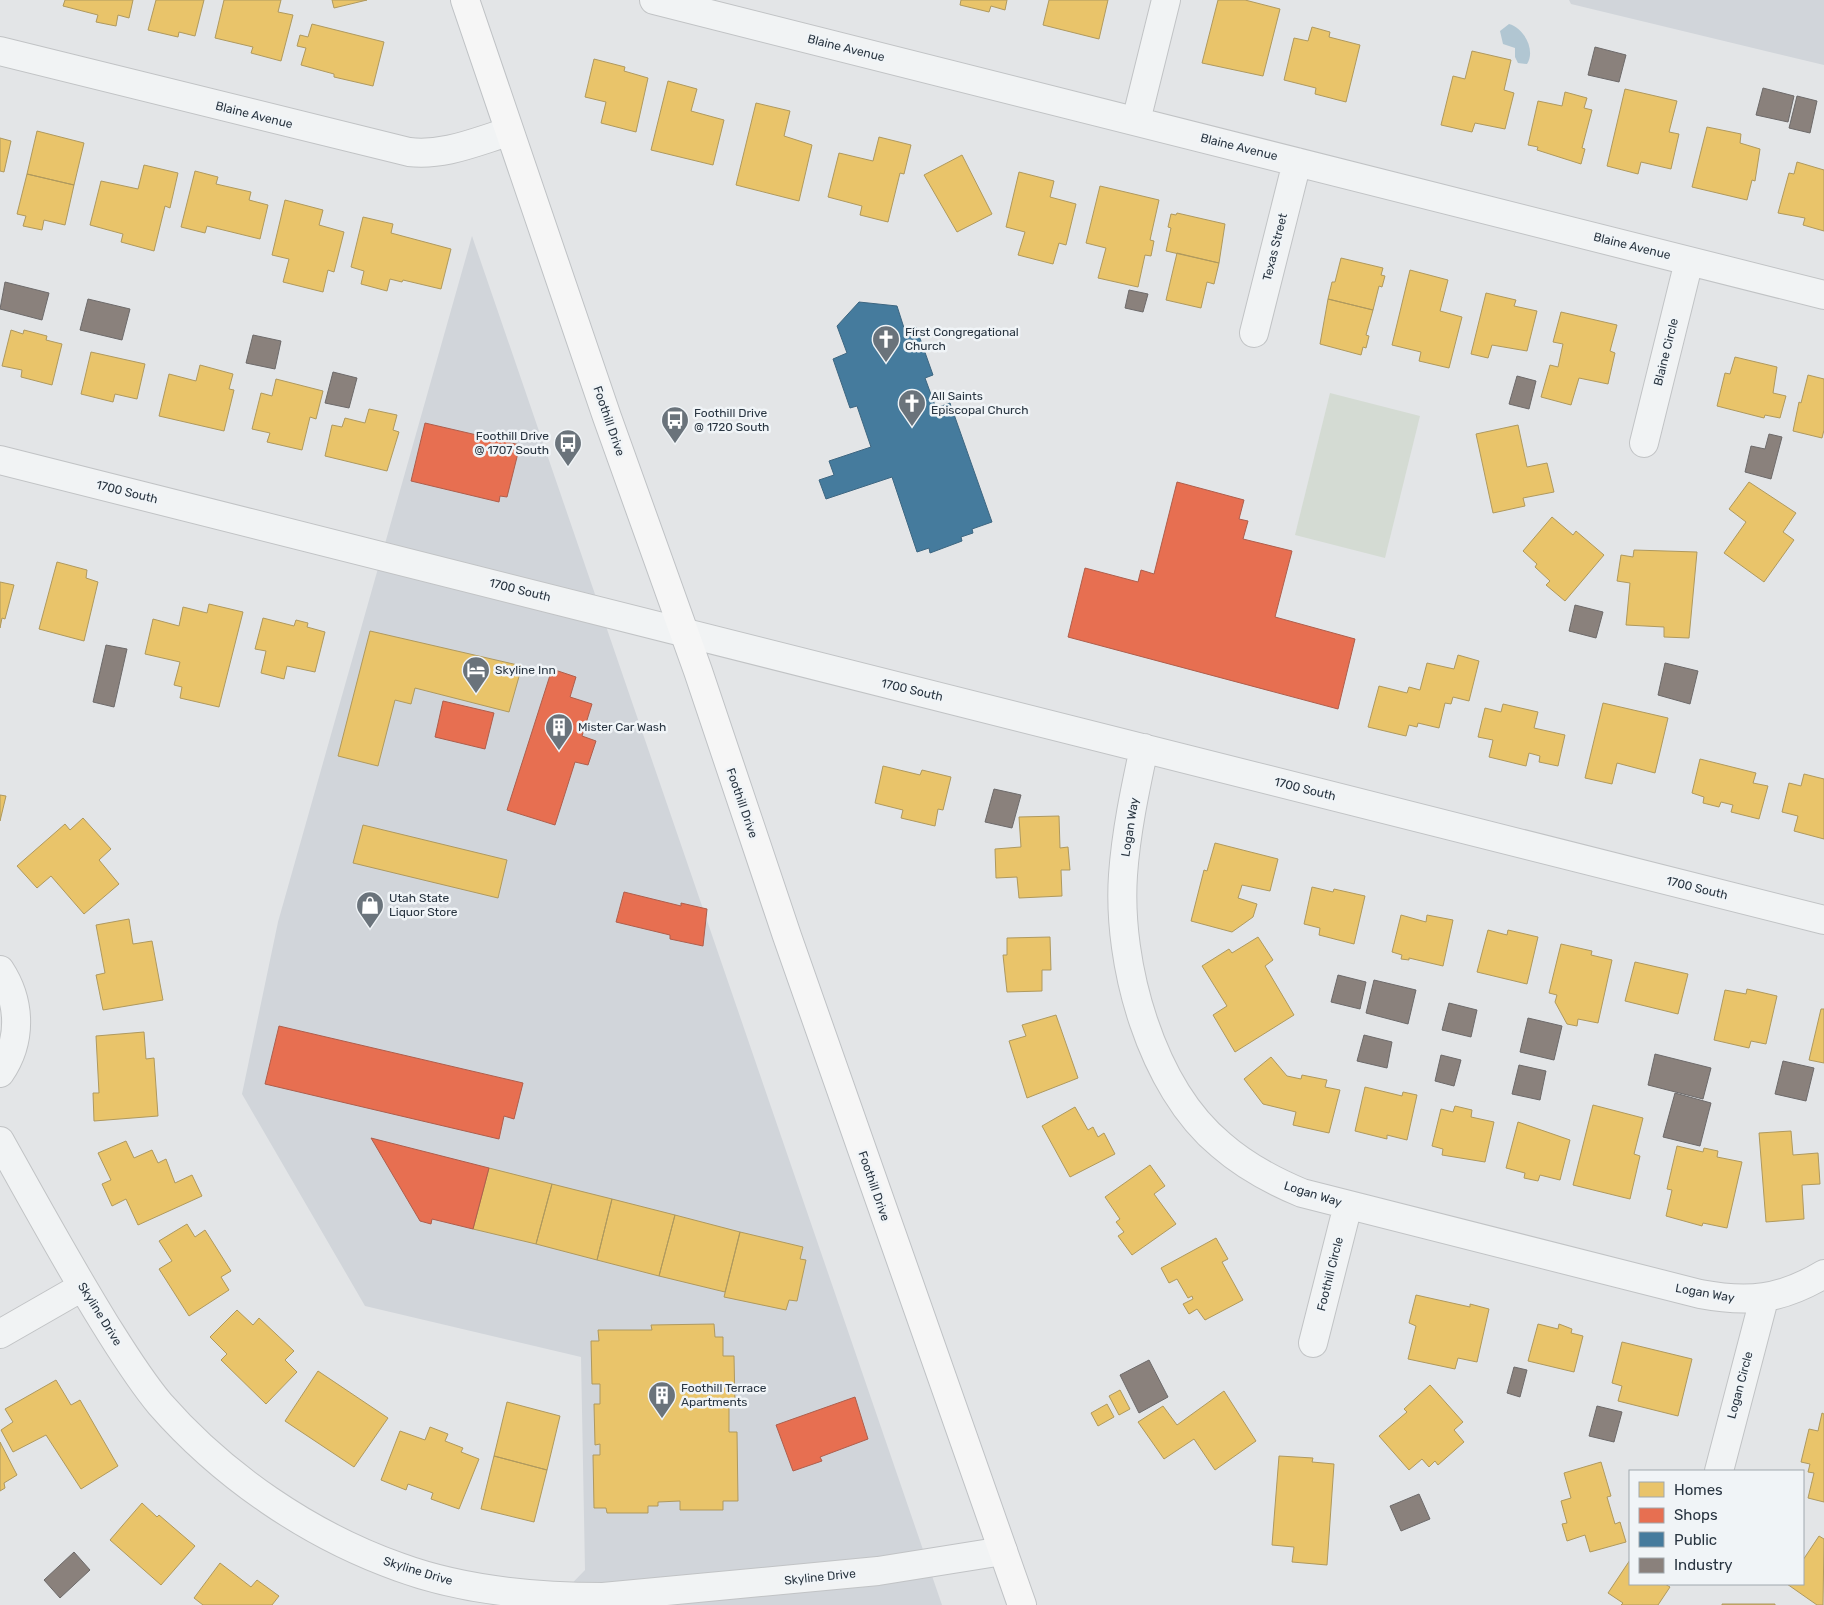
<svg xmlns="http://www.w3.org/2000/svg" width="1824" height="1605" viewBox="0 0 1824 1605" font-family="Rubik,sans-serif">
	<rect width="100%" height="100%" fill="#e3e5e7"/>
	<!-- built -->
	<path fill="#d1d5da" d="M1569,0h255v65l-253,-61z
		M472,236l470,1369h-391l34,-35 -4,-213 -216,-51 -123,-212 36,-172z"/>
	<!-- green -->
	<path fill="#d4dbd3" d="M1330,393l90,23 -35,142 -90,-23z"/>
	<!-- water -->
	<path fill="#b1c6d2" d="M1509,24c15,4 27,26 18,40l-9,-1 -3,-6v-9l-12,-4 -3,-13z"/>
	<!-- homes -->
	<path fill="#e9c46a" stroke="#af995e" d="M65,0h68l-4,18 -11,-3 -2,11 -20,-4 2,-7 -35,-9z
		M156,0h48l-9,36 -16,-4 -1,5 -30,-7z
		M224,0h57l-3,12 15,3 -12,46 -30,-8 2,-6 -38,-9z
		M332,0h35l-33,8z
		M961,0h46l-2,10 -14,-4 -2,6 -29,-7z
		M1049,0h59l-9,39 -56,-14z
		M1218,0h27l35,9 -17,67 -61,-13z
		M312,24l72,18 -11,44 -39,-9v-3l-33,-9 5,-17 -9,-2 3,-11 8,2z
		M1312,27l18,5 -1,5 31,8 -14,57 -31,-8 1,-6 -32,-8 10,-42 14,3z
		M1472,51l39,9 -7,30 10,3 -9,36 -30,-6 -3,9 -31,-7 12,-49 12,3z
		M594,59l31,8 -1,4 24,7 -12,54 -35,-9 5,-21 -21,-5z
		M668,81l29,8 -6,22 33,9 -11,45 -62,-15z
		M1625,89l52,12 -8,31 10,2 -8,35 -30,-7 -3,12 -31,-8z
		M1565,92l22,6 -3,10 8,2 -10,38 3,1 -4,15 -44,-14 1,-3 -10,-2 10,-44 24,5z
		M756,103l34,8 -6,25 28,9 -13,56 -63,-16z
		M1707,127l34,7 -1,9 20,6 -5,32 -3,-1 -5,20 -55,-13z
		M37,131l47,12 -10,42 -47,-11z
		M879,137l32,8 -7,29 -4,-1 -12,49 -28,-7 2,-9 -34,-9 11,-44 34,8z
		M0,138l11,3 -7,31 -4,-1z
		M962,155l30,59 -35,18 -33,-57z
		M1797,162l27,8v61l-21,-6 2,-7 -27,-5 11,-40 5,1z
		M144,165l34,8 -8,35 -5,-2 -11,45 -33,-9 2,-8 -33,-9 11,-44 37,8z
		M195,171l23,6 -2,7 35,8 -2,8 19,5 -8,34 -53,-13 -2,7 -24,-6z
		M1019,172l35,9 -4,16 26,7 -10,41 -7,-2 -6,21 -35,-9 7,-23 -19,-5z
		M27,174l47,11 -9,40 -21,-5 -2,10 -19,-4 3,-10 -9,-2z
		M1100,186l59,14 -9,40 4,1 -3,15 -6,-1 -7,32 -40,-9 8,-30 -20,-5z
		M285,200l38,10 -4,15 25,7 -10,40 -6,-2 -5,22 -40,-10 6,-23 -17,-4z
		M1177,213l48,11 -6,39 -53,-12 5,-23 -3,-1 3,-13 5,1z
		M363,217l30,7 -2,9 60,16 -10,40 -38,-9 -1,2 -12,-3 -3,12 -26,-7 3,-13 -13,-4z
		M1177,253l42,10 -5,21 -7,-2 -6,26 -35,-8z
		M1341,258l42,10 -2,7 4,1 -3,11 -3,-1 -6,24 -45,-11 4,-17h3z
		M1410,270l38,10 -8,31 22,6 -13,51 -30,-7 2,-9 -29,-7z
		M1486,293l30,7 -2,6 23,5 -10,40 -35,-6 -4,13 -17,-4z
		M1328,299l45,11 -7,25 3,1 -3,12 -3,-1 -2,8 -41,-11z
		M1561,312l56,13 -7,26 5,2 -7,31 -29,-6 -8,27 -30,-8 9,-32 8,2 5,-23 -10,-2z
		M11,330l12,4 1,-4 23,6 -1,4 16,4 -10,41 -31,-8 1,-7 -20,-4z
		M91,352l54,12 -8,35 -22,-5 -2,8 -32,-8z
		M1735,357l42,10 -4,26 13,3 -6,22 -15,-3 -1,3 -47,-12 8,-33 5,1z
		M200,365l33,9 -4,15 5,1 -10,41 -65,-15 10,-42 27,7z
		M1808,375l16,4v51l-2,8 -29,-7 6,-29 2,1z
		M276,379l47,12 -7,28 -6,-2 -8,33 -35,-8 3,-9 -18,-4 9,-36 11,3z
		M369,409l28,6 -4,15 6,2 -12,39 -62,-15 7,-31 10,2 3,-9 20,5z
		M1518,425l9,42 20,-4 7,29 -31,6 2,8 -32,7 -17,-79z
		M1749,482l47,31 -13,19 11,8 -30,42 -40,-29 22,-31 -17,-13z
		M1552,517l21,18 3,-4 28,24 -39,46 -19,-16 4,-4 -15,-14 2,-3 -14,-13z
		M1634,550l63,2 -8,86 -25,-1v-10l-38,-2 4,-42 -13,-2 4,-26 12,2z
		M57,562l30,8 -1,8 12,4 -14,59 -45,-12z
		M0,582l14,3 -9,34 -3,-1 -2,10z
		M209,604l34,8 -24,95 -39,-9 2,-11 -8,-2 6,-23 -35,-8 8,-35 26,7 4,-19 24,6z
		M263,618l31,8 2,-6 12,3 -1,4 18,5 -10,40 -28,-6 -3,13 -23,-6 5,-22 -11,-2z
		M370,631l152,35 -13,46 -94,-24 -4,16 -16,-4 -17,66 -40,-10z
		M1458,655l21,6 -10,40 -16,-4 -2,7 -6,-1 -6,25 -21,-5 -1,4 -8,-2 -3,11 -38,-9 11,-41 28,7 2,-6 11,3 7,-27 27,6z
		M1603,703l65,15 -13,55 -38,-10 -5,21 -27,-6z
		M1503,704l35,8 -4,16 31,7 -7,31 -19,-4 1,-6 -11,-3 -3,13 -37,-9 4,-17 -15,-3 7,-29 16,4z
		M1700,759l56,14 -3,10 15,3 -9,33 -28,-7 2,-7 -12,-3 -2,5 -16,-4 1,-6 -12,-4z
		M883,766l37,9 2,-5 29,7 -8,33 -5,-1 -3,17 -34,-8 2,-8 -28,-7z
		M1804,774l20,5v60l-30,-8 4,-15 -16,-4 7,-29 12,3z
		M0,795l6,1 -6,25z
		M1059,816l1,32 8,-1 2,23h-9l1,26 -43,2 -2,-21 -21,1 -1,-29 26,-2 -2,-30z
		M83,818l28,31 -12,11 20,24 -35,30 -33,-38 -14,12 -20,-22 48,-42 5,6z
		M363,825l144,35 -9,38 -145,-35z
		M1215,843l63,16 -8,32 -28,-6 -4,13 19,6 -4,13 -21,15 -41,-11 13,-51 3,1z
		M1312,887l21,5 1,-3 31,7 -11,48 -35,-9 1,-7 -16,-4z
		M1401,915l25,7 1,-7 26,5 -10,46 -34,-8v2l-8,-1 1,-4 -10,-3z
		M129,919l4,25 19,-3 11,59 -60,10 -7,-35 9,-2 -9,-48z
		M1488,930l19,5 1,-5 30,7 -11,47 -50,-12z
		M1050,937l1,33h-9v21l-35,1 -4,-37h4v-17z
		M1258,937l15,23 -8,6 29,49 -59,37 -22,-37 14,-9 -25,-40 27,-17 3,4z
		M1561,944l31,7 -1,4 21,5 -14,63 -20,-4 -1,7 -10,-2 -12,-22 2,-7 -8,-2z
		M1635,962l53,12 -10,40 -53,-13z
		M1747,989l30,7 -11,48 -15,-3 -2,7 -35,-8 11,-50 21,4z
		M1821,1009h3v54l-15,-3z
		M1056,1015l22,63 -51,20 -18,-57 17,-5 -4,-11z
		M144,1032l2,27 8,-1 4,58 -64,5 -1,-28h6l-3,-57z
		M1271,1057l16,19 14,3 1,-4 25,5 -2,7 15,3 -11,43 -36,-8 3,-13 -33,-8 -19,-25z
		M1365,1087l37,9 1,-4 14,3 -10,45 -20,-5v4l-32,-8z
		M1593,1105l50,13 -9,36 6,2 -10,43 -57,-14z
		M1455,1106l17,4 -1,7 23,5 -9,40 -43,-7 1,-6 -11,-3 9,-37 12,3z
		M1075,1107l13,23 5,-3 5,10 6,-4 11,21 -45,23 -28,-51z
		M1518,1122l52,18 -10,40 -20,-5 -2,6 -14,-3 1,-5 -19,-5z
		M1791,1131l2,24 25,-2 2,31 -18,1 2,34 -38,3 -7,-89z
		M126,1141l8,17 18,-8 6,13 8,-4 9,24 17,-8 10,21 -64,29 -12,-26 -14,7 -10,-22 9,-4 -13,-27z
		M1677,1146l26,6 1,-4 14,3 -1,6 25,5 -15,66 -24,-5 -1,3 -36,-10 6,-26 -5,-1z
		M1150,1165l15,21 -11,8 22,30 -44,31 -14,-19 6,-4 -8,-10 4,-3 -15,-22z
		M489,1168l63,16 -16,60 -63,-15z
		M552,1184l60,15 -15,61 -61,-16z
		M612,1199l63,16 -16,61 -62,-16z
		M675,1215l65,17 -15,60 -66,-16z
		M187,1224l8,13 10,-7 26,41 -10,6 8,13 -40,26 -30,-47 13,-8 -13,-20z
		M740,1232l63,15 -3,12 6,1 -9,41 -8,-1 -3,10 -62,-13z
		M1216,1238l12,21 -6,3 21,38 -38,20 -8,-11 -8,5 -6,-10 10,-5 -1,-3 -4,2 -11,-19 -8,4 -8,-15z
		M1416,1295l54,12v-3l19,5 -12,53 -19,-4 -3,11 -47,-10 8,-33 -7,-3z
		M237,1310l16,15 6,-7 35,33 -9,9 12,12 -31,32 -45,-44 6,-6 -17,-17z
		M714,1324l1,13h8v19h11l1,50h-6v26h8l1,69h-15v9h-43v-9l-22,1v4h-10v7h-41l-1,-5h-12l-1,-53h7v-11l-5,1 -1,-41h6v-20h-8l-1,-43h8l-1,-11h54l-1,-5z
		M1538,1324l20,5 1,-5 13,5 -1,4 12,3 -9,36 -46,-11z
		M1622,1342l70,17 -14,57 -60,-15 4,-15 -10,-3z
		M318,1371l70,47 -34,49 -69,-46z
		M56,1380l15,25 9,-5 38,66 -37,23 -35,-54 -33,17 -12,-22 12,-8 -8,-13z
		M1430,1385l33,37 -9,8 10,12 -26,23 -3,-4 -6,6 -7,-8 -13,11 -30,-34 28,-24 -3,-3z
		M1120,1390l10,19 -11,6 -10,-19z
		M1224,1391l32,50 -41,29 -21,-31 -30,20 -26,-37 25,-16 14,19z
		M507,1402l53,14 -13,54 -53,-14z
		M1107,1404l7,13 -16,9 -7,-13z
		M1822,1413l2,1v88l-16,-4 6,-25 -6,-1 2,-8 -9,-2 8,-33 9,2z
		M430,1427l18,7 -3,7 18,7 -2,4 18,7 -20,50 -28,-10 2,-6 -25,-9 -2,6 -25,-10 19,-49 25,9z
		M0,1442l17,33 -13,8 1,5 -5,3z
		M494,1456l53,14 -13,52 -53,-13z
		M1279,1456l34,2 -1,4 22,2 -7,101 -35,-3 2,-15 -22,-2z
		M1601,1462l10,34 -4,1 8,27 5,-2 6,20 -36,10 -5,-17 -18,6 -5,-17 5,-1 -6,-22 10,-3 -7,-25z
		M142,1503l15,14 2,-2 36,31 -34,39 -51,-45z
		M1819,1536l5,3 -1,66h-6l-30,-21h16v-24z
		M1630,1560v24h35l5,3 -12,18h-37l2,-2 -15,-10z
		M220,1563l31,24 6,-7 22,16 -7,9h-69l-9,-7z
		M1722,1604h53v1h-53z"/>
	<!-- shops -->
	<path fill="#e76f51" stroke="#ae5e4c" d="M425,423l95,22 -13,52 -7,-1 -1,6 -88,-21z
		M1177,482l67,18 -5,19 9,2 -5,18 49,12 -17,66 80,22 -17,70 -270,-72 17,-69 53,14 3,-12 13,4z
		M552,669l24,8 -6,20 22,7 -10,32 14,5 -8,24 -13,-3 -20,63 -48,-15z
		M443,701l51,12 -9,36 -50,-12z
		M624,892l57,14v-3l26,6 -4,37 -33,-7v-4l-54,-13z
		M279,1026l244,57 -9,36 -10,-3 -5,23 -234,-55z
		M371,1138l118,30 -16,61 -41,-10 -1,5 -11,-3z
		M855,1397l13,42 -48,18 2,4 -29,10 -17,-46z"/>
	<!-- public -->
	<path fill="#457b9d" stroke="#3d6681" d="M859,302l38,4 8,25 11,-4 17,48 -8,3 11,30 14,-5 42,119 -20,7 1,4 -12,4 1,4 -32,12 -1,-5 -12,4 -25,-75 -66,22 -7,-19 15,-5 -5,-14 42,-14 -14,-41 -7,2 -17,-49 14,-6 -10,-27z"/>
	<!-- industry -->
	<path fill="#8a817c" stroke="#6d6a6a" d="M1595,47l31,8 -7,27 -31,-7z
		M1763,88l31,8 -6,26 -32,-7z
		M1797,96l20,5 -7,32 -21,-5z
		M5,282l44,11 -7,27 -42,-11z
		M1129,290l19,4 -5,18 -18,-4z
		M88,299l42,10 -8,31 -42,-10z
		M253,335l28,6 -6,28 -29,-6z
		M333,372l24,6 -8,30 -24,-5z
		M1517,376l19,5 -7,28 -20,-5z
		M1769,434l13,3 -11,42 -26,-7 6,-26 14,3z
		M1575,605l28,7 -7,26 -27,-7z
		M106,645l21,4 -13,58 -21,-5z
		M1665,663l33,8 -8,33 -32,-9z
		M994,789l27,6 -9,33 -27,-6z
		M1338,975l28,7 -6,27 -29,-7z
		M1374,980l42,10 -8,34 -42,-11z
		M1449,1003l28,7 -6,27 -29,-7z
		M1528,1018l34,8 -8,34 -34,-8z
		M1364,1035l28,7 -5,26 -30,-7z
		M1655,1054l56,14 -8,31 -55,-14z
		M1441,1055l20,5 -7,26 -19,-5z
		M1783,1061l31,7 -8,33 -31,-7z
		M1519,1065l27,6 -6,29 -28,-6z
		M1675,1093l36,10 -11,43 -37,-9z
		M1149,1360l19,37 -29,16 -19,-38z
		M1514,1367l13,3 -7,27 -13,-4z
		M1597,1406l25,6 -8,30 -25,-6z
		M1419,1494l11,25 -29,12 -11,-25z
		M74,1552l16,18 -30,28 -16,-18z"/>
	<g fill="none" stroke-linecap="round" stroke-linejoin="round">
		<!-- minor casing -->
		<g stroke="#c1c3c5" stroke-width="30">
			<path id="minor" d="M654,0l1170,295
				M0,51l409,101c35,4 66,-10 99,-20
				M1136,121l30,-121
				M1254,333l43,-171
				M1644,443l45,-182
				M0,460l1824,460
				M1144,748c-9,42 -18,84 -21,127 -6,89 28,212 98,270 24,21 52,36 81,48l398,101c48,9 81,6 124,-20
				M0,970c21,32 22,71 0,103
				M0,1141c34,61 68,123 105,183 17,27 34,55 55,80 63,72 149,131 239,163 65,24 136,30 204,30l275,-26 125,-20
				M0,1334l82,-47
				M1313,1343l35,-138
				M1719,1471l45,-172"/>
		</g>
		<!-- major casing -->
		<g stroke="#bfc2c5" stroke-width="30">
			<path id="major" d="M465,0l142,417 91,254 89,265 235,669"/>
		</g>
		<!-- minor -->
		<use href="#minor" stroke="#f1f3f4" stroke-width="28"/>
		<!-- major -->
		<use href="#major" stroke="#f6f6f6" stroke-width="28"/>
	</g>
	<!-- icons -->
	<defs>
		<g id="church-pin" transform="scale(1.4375)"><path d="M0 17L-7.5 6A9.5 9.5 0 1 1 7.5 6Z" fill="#6a737b" stroke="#f0f4f7"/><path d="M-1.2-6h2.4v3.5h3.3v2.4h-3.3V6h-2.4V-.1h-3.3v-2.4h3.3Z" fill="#fff"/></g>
		<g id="bus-pin" transform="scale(1.4375)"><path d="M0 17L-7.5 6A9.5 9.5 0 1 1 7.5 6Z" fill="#6a737b" stroke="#f0f4f7"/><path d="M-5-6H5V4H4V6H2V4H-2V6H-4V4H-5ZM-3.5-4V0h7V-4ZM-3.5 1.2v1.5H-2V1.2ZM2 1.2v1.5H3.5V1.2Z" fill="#fff"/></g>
		<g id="hotel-pin" transform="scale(1.4375)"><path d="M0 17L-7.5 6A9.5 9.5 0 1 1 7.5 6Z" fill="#6a737b" stroke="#f0f4f7"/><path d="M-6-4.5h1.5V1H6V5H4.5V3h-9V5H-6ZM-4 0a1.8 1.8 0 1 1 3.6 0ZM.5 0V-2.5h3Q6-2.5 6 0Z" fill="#fff"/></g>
		<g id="building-pin" transform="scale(1.4375)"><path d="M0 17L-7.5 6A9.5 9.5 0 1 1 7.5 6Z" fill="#6a737b" stroke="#f0f4f7"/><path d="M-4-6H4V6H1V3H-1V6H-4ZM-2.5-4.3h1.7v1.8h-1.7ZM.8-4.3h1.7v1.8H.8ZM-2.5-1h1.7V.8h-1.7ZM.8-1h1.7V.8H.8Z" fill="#fff"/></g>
		<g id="shop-pin" transform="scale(1.4375)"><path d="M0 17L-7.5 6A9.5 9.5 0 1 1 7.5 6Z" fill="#6a737b" stroke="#f0f4f7"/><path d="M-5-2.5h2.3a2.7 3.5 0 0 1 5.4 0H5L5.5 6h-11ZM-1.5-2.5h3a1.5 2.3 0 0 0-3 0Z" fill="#fff"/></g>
	</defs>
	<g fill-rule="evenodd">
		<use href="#church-pin" x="886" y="339"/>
		<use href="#church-pin" x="912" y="403"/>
		<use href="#bus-pin" x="675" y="420"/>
		<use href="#bus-pin" x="568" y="443"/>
		<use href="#hotel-pin" x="476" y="670"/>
		<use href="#building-pin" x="559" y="727"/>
		<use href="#shop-pin" x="370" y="905"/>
		<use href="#building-pin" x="662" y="1395"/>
	</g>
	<g text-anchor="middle" stroke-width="5" stroke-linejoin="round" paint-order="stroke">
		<!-- street labels -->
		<g font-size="12" fill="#293541" stroke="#f0f4f7">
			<text transform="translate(846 48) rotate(14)" y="4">Blaine Avenue</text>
			<text transform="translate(254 115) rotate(14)" y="4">Blaine Avenue</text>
			<text transform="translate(1239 147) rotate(14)" y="4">Blaine Avenue</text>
			<text transform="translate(1632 246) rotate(14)" y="4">Blaine Avenue</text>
			<text transform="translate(1275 247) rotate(-76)" y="4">Texas Street</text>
			<text transform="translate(1666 352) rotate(-76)" y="4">Blaine Circle</text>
			<text transform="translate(609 421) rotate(71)" y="4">Foothill Drive</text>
			<text transform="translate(127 492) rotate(14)" y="4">1700 South</text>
			<text transform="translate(520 590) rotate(14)" y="4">1700 South</text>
			<text transform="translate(912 690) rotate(13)" y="4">1700 South</text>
			<text transform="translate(1305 789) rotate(14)" y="4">1700 South</text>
			<text transform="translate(742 803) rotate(71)" y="4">Foothill Drive</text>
			<text transform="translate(1130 827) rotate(-81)" y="4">Logan Way</text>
			<text transform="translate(1697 888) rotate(14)" y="4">1700 South</text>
			<text transform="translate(874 1186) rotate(71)" y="4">Foothill Drive</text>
			<text transform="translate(1313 1194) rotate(17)" y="4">Logan Way</text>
			<text transform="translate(1330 1274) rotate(-76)" y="4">Foothill Circle</text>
			<text transform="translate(1705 1293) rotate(10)" y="4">Logan Way</text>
			<text transform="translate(100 1314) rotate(58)" y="4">Skyline Drive</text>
			<text transform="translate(1740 1385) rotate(-75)" y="4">Logan Circle</text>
			<text transform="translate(418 1571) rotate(17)" y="4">Skyline Drive</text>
			<text transform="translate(820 1577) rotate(-6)" y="4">Skyline Drive</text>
		</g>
		<!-- poi labels -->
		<g font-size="12" fill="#293541" stroke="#f0f4f7" text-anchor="start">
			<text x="905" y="336">First Congregational<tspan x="905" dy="14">Church</tspan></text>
			<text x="931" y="400">All Saints<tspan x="931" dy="14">Episcopal Church</tspan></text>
			<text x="694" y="417">Foothill Drive<tspan x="694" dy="14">@ 1720 South</tspan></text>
			<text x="549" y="440" text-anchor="end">Foothill Drive<tspan x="549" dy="14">@ 1707 South</tspan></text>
			<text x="495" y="674">Skyline Inn</text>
			<text x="578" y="731">Mister Car Wash</text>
			<text x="389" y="902">Utah State<tspan x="389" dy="14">Liquor Store</tspan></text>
			<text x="681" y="1392">Foothill Terrace<tspan x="681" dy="14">Apartments</tspan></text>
		</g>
	</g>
	<!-- legend -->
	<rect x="1629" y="1470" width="175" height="115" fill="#f0f4f7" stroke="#a0a8ae"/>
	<rect x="1639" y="1482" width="25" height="15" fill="#e9c46a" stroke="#a0a8ae"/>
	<text x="1674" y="1495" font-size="15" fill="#293541">Homes</text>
	<rect x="1639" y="1508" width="25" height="15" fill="#e76f51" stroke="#a0a8ae"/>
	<text x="1674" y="1520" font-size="15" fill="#293541">Shops</text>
	<rect x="1639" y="1532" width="25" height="15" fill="#457b9d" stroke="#a0a8ae"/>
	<text x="1674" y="1545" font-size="15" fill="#293541">Public</text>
	<rect x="1639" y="1558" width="25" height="15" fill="#8a817c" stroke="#a0a8ae"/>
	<text x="1674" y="1570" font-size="15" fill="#293541">Industry</text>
</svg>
